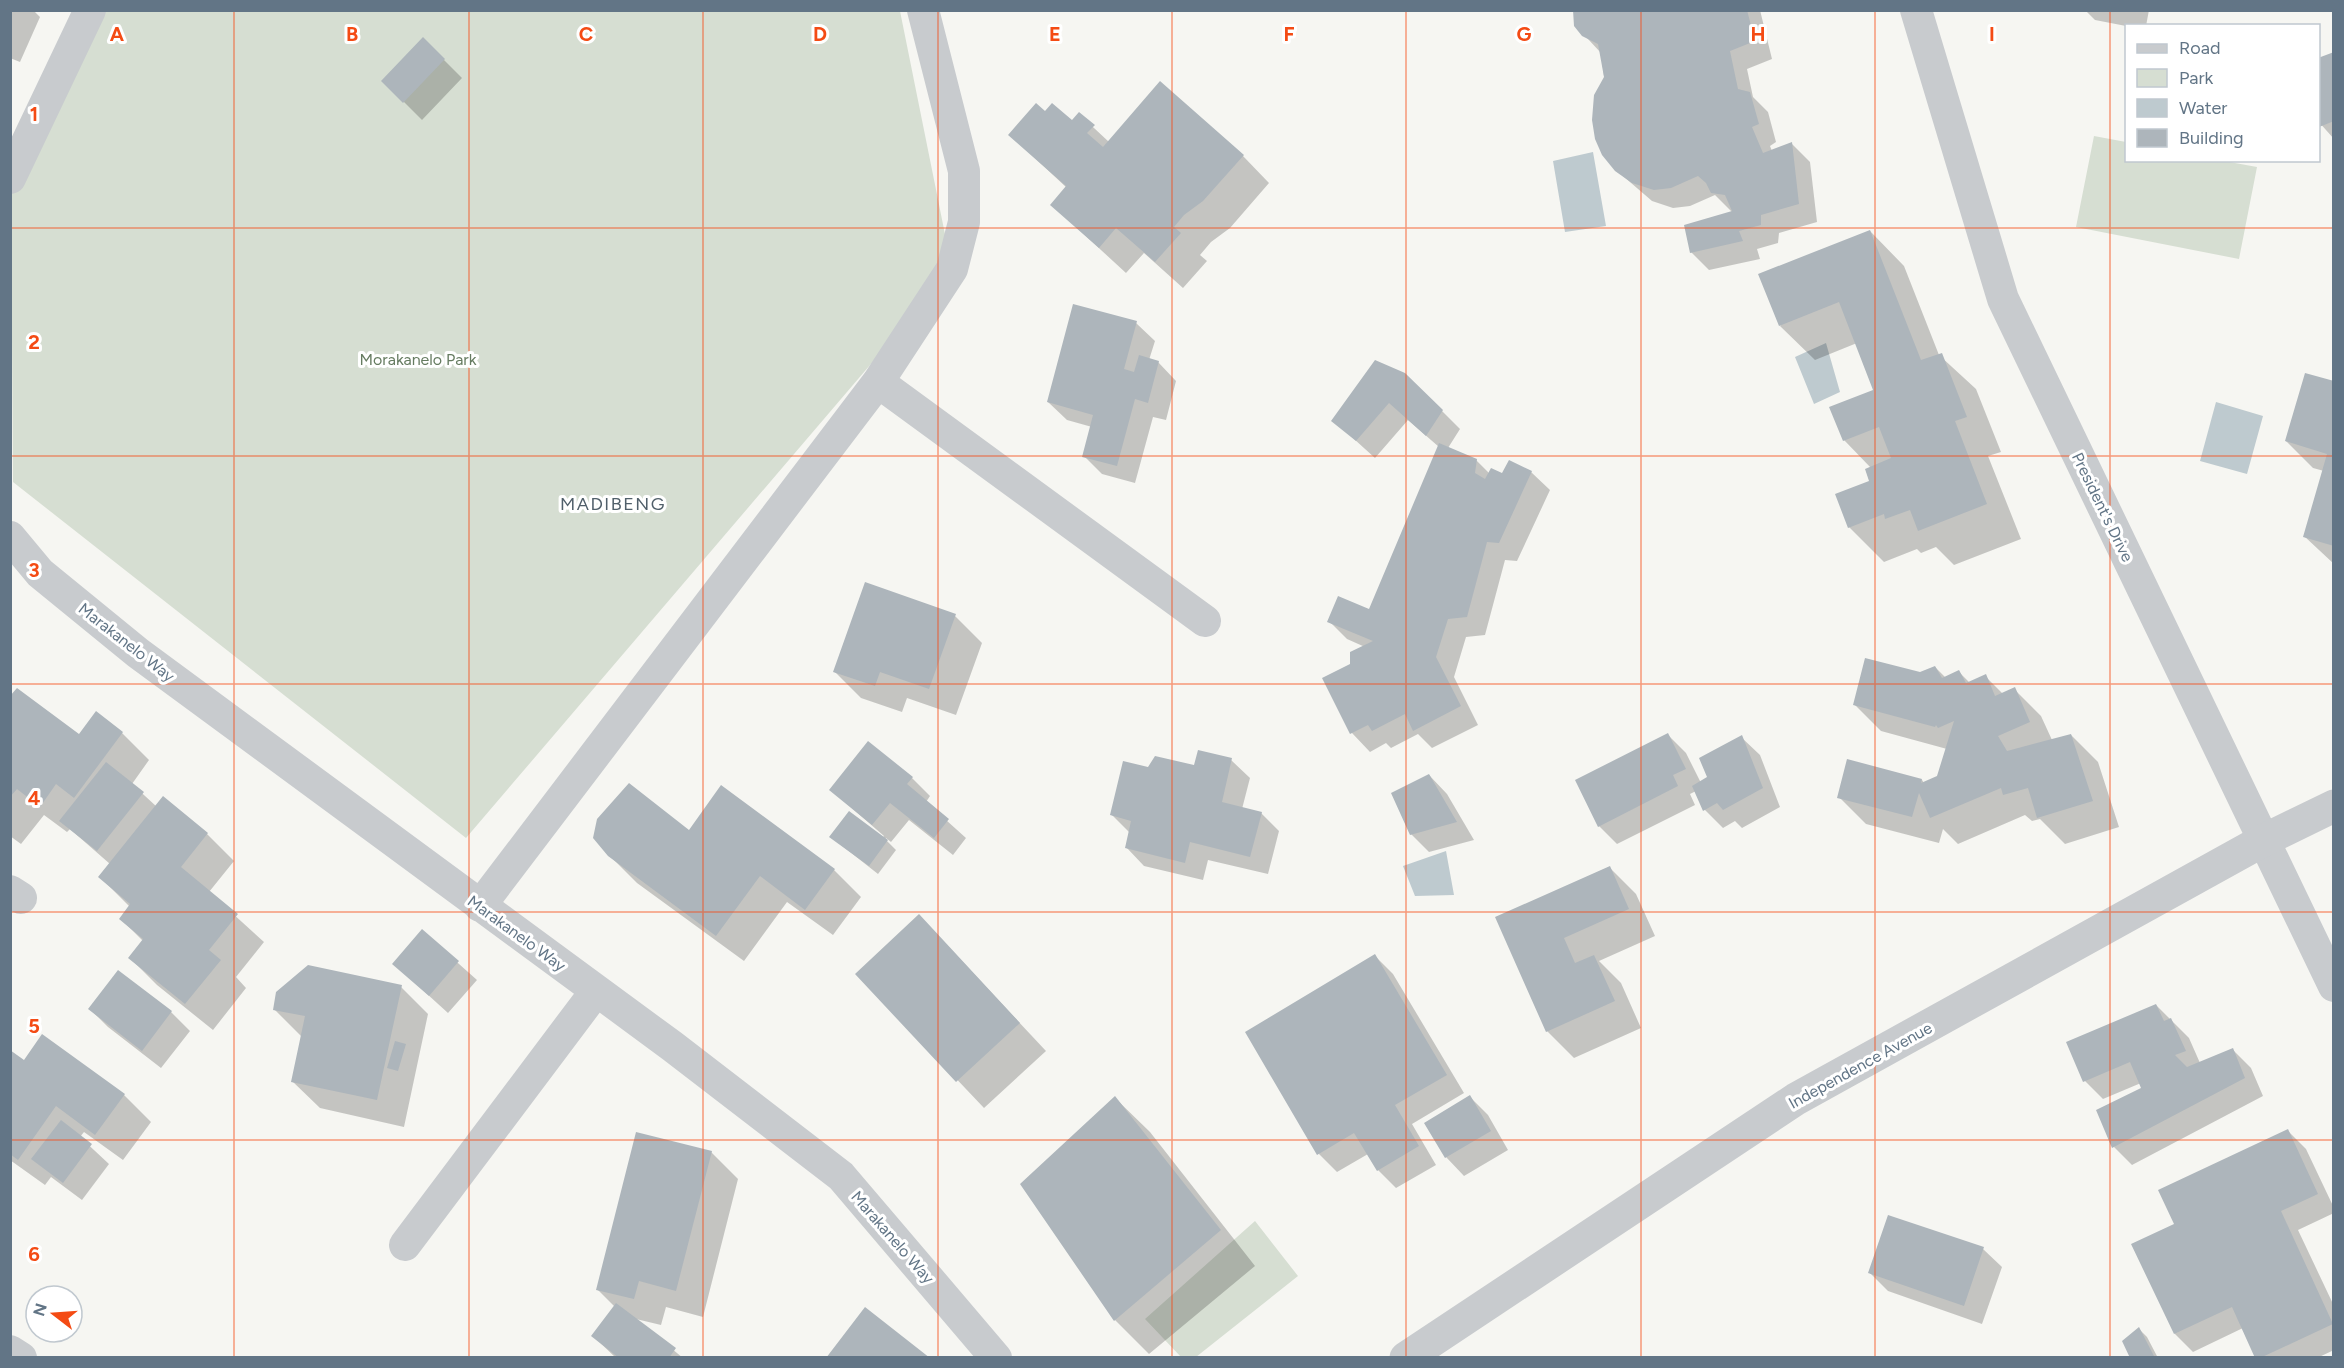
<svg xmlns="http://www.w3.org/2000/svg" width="2344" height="1368" viewBox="0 0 2344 1368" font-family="Figtree,sans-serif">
	<rect width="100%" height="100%" fill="#f6f6f2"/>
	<!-- green -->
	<path fill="#d6ded2" d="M95,11h805l52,258 -486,569 -453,-356 -2,-288z
		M2094,136l32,6v18l98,1 33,6 -18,92 -163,-32z
		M1255,1221l43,55 -102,81h-15l-36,-38z"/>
	<!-- water -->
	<path fill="#becacf" d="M1593,152l13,74 -41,6 -12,-71z
		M1826,343l14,49 -26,12 -19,-47z
		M2216,402l47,14 -16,58 -47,-13z
		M1446,851l8,44 -39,1 -12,-30z"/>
	<!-- shadow -->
	<path fill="#0003" d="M10,10h23l7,7 -20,45 -10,-4z
		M1574,10h186l12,49 -25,10 6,28 15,15 8,30 -6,4 2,5 20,-7 18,18 7,60 -38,11 -1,10 -21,6 3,10 -51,11 -18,-18 41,-40 -17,-17 -25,11 -17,2 -21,-7 -36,-31 -15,-117 -26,-28z
		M2085,10h64l-3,16h-20l-31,-6z
		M423,39l39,39 -40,42 -39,-39z
		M2334,53v86l-16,-18v-62z
		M1045,113l27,9 7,-8 30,28 134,14 26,27 -39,45 -19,14 -11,13 7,6 -24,27 -39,-35 -18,20 -74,-68 15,-17 -57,-53z
		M1870,231l34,35 35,89 37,34 25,63 -13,4 33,83 -67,26 -18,-18 -15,6 -4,-4 -33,13 -35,-35 22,-45v-14l-27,-28 31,-49 -18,-48 -42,17 -35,-34z
		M1136,323l19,18 -6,19 9,2 18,19 -10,39 -13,-3 -18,66 -33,-9 -18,-18 8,-29 -25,-7 -19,-18z
		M1405,374l55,55 -12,19 28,12 14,14 41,-2 19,18 -33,71 -12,-1 -20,75 -19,2 -12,40 24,48 -46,23 -14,-14 -27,14 -5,-5 -16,9 -18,-19 -28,-54 27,-14 14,-18 -18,-8 -18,-18 41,-10 69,-164 -31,-27 -33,38 -42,-38z
		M2334,383v181l-30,-28 20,-65 -11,-3 -27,-27z
		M955,616l27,27 -26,72 -49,-17 -5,14 -41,-14 -27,-27z
		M1935,667l11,11 13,-6 11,11 15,-7 18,18 11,-5 27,27 11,24 19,-5 27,27 21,65 -54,17 -25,-25 -8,2 -7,-6 -67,29 -15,-15 -4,14 -73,-19 -27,-27 83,-17 2,3 14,-6 9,-28 -66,-18 -27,-27z
		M10,699l69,38 18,-24 25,20 27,27 -17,24 25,23 7,-9 43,36 27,27 -25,31 55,50 -28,35 10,11 -33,42 -56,-45 -27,-27 13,-17 -22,-22 9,-12 -30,-30 10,-13 -40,-35 -3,3 -23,-17 -23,29 -11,-8z
		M1668,735l18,18 15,30 7,-5 33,-41 19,18 20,52 -38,21 -7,-7 -12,7 -18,-18 -9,-19 -6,3 5,11 -78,39 -18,-18z
		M1231,760l19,18 -8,31 19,4 18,18 -11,43 -60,-14 -5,20 -59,-14 -18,-19 4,-14 -18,-18 36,-46 47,-2z
		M1429,775l18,19 27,46 -45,12 -18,-18z
		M912,778l18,18 -4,6 40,36 -13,17 -44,-35 -18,22 -5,-4 -1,1 11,11 -18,24 -47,-37 51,1 2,-2 -53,-46z
		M689,832l145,38 27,27 -28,38 -46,-33 -43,59 -107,-78 -28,-28z
		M1609,867l27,27 19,42 -56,25 22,22 20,45 -67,30 -27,-27 -50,-113z
		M422,931l55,49 -29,33 -54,-49z
		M945,943l101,108 -62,57 -127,-134z
		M1375,956l18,18 71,119 -52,31 24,41 -40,23 -18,-18 -10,-16 -31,18 -18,-18z
		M118,972l53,40 19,19 -29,37 -53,-41 -18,-18z
		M401,987l27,27 -24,113 -84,-19 -28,-27 10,-44 -28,-28z
		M2156,1005l33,33 11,25 33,-13 18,18 12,28 -131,69 -18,-18 29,-58 -2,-6 -38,16 -18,-18z
		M10,1052l14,10 100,33 27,27 -28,38 -39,-28 -4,5 29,27 -27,36 -31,-23 -6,8 -35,-25z
		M1470,1097l18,18 20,35 -44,26 -18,-19z
		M1115,1098l35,34 105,134 -106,88 -34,-34z
		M2288,1131l18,18 28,59v5l-36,17 36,76v44l-17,8h-60l-14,-30 -50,24 -18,-18v-109z
		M711,1152l27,27 -35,138 -37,-10 -5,18 -25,-6 47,39h-67l-23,-22 22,-29 -17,-17z
		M1983,1249l19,18 -20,57 -94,-33 -18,-18z
		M2139,1329l8,8 11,21h-26z"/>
	<!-- building -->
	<path fill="#adb5bb" d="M1573,10h174l8,31 -25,10 8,38 12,3 9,32 -7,3 11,26 29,-11 7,62 -38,11v10l-22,6 4,10 -53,12 -6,-28 48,-14 -7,-16 -14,-2 -5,-10 -8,-7 -27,12 -17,2 -22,-7 -17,-12 -13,-16 -7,-16 -3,-19 2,-25 10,-18 -6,-33 -16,-8 -8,-10z
		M423,37l22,22 -42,44 -22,-22z
		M2334,52v69l-15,6 -1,-69z
		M1160,81l84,74 -41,46 -19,14 -10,12 7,6 -26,29 -39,-34 -17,20 -49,-43 16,-19 -58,-51 28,-32 9,8 7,-8 20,17 7,-8 16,13 -8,8 16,14z
		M1870,230l51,130 21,-7 25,64 -12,4 32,83 -69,27 -8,-21 -25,9 -1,-5 -36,14 -13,-34 34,-13 -4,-12 26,-11 -12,-31 -36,14 -14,-34 44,-17 -34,-88 -60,24 -21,-52z
		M1073,304l64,17 -13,48 10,3 5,-17 20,6 -11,42 -13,-4 -18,67 -35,-9 11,-42 -46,-13z
		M1375,360l30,13 38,37 -17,26 -37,-33 -33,38 -25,-20z
		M2305,373l29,8v165l-31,-9 24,-83 -42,-13z
		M1439,443l38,16 -2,14 10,6 6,-11 11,5 7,-13 23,11 -33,72 -12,-1 -20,75 -19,2 -12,38 25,49 -48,25 -8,-17 -33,17 -4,-6 -18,9 -28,-56 28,-14v-12l23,-11 -46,-19 11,-26 31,13z
		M865,582l91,32 -27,75 -49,-17 -5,14 -42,-14z
		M1865,658l55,14 15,-6 7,12 17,-8 7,13 20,-9 9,22 20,-9 15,35 -32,14 9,15 64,-17 22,67 -56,17 -9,-30 -25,7 -2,-7 -71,30 -11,-25 -7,24 -75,-19 10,-39 75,20 -1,4 16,-7 17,-55 -16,7 -2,-3 -1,2 -82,-22z
		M17,688l62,46 17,-23 27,21 -49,66 -18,-14 -16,23 -23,-18 -7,8v-101z
		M1668,733l18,36 -13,6 5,11 -80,41 -23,-47z
		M1742,735l21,53 -40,22 -6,-7 -14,8 -11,-25 15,-9 -8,-19z
		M868,741l45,36 -6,7 42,35 -15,19 -44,-35 -18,22 -43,-35z
		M1198,750l34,8 -10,44 40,10 -12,45 -60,-15 -5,21 -60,-15 6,-27 -21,-6 13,-54 25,6 7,-11 39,9z
		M106,762l38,30 -47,59 -38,-30z
		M1429,774l28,48 -47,13 -19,-42z
		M629,783l60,47 32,-45 114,84 -30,41 -45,-34 -44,60 -108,-80 -15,-18 4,-19z
		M163,796l45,37 -27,34 57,47 -29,36 12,10 -36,44 -57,-46 15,-19 -24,-20 11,-15 -32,-27z
		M849,811l39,29 -19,26 -40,-29z
		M1610,866l19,43 -65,29 11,25 19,-8 21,46 -69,31 -51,-115z
		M919,914l101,109 -64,59 -101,-108z
		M422,929l37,32 -30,35 -37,-32z
		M1375,954l72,121 -52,30 24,41 -42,25 -23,-38 -37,22 -72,-123z
		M308,965l94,20 -25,115 -86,-18 14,-66 -32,-6 3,-18z
		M118,970l54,41 -30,40 -54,-42z
		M2156,1004l8,17 7,-3 15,33 -11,4 12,12 46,-19 12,30 -133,70 -16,-38 45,-22 -11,-26 -47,20 -17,-40z
		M42,1034l83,60 -30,41 -39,-29 -38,54 -8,-6v-104l14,10z
		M395,1041l11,3 -8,27 -11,-3z
		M1470,1095l21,36 -46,27 -21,-35z
		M1115,1096l106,134 -107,91 -94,-137z
		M61,1120l31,24 -29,39 -32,-24z
		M2288,1129l30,65 -37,17 52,113 -73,34h-5l-23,-51 -58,27 -43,-90 43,-20 -16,-34z
		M636,1132l76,19 -36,140 -37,-10 -5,18 -38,-9z
		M1888,1215l96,32 -20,59 -96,-33z
		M616,1303l60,45 -7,10h-50l-28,-22z
		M865,1307l65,51h-104z
		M2139,1327l16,31h-25l-8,-17z"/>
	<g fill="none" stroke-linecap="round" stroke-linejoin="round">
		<!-- minor -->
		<path stroke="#c8cbce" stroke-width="32" d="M1916,10l87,289 331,687
			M10,178l80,-168
			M878,382l327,239
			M10,537l30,36 98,80 534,393 169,130 155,182
			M10,891l11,7
			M480,906l398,-524 74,-113 12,-47v-51l-41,-161
			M405,1245l191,-254
			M10,1351l11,7"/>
		<!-- tertiary -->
		<path stroke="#c8cbce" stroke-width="33" d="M1406,1358l390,-259 468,-259 70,-34"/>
	</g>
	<!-- grid -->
	<path fill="none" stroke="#f44b14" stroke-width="1.5" stroke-opacity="0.55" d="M234,10v1348M469,10v1348M703,10v1348M938,10v1348M1172,10v1348M1406,10v1348M1641,10v1348M1875,10v1348M2110,10v1348M10,228h2324M10,456h2324M10,684h2324M10,912h2324M10,1140h2324"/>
	<g text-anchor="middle" stroke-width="6" stroke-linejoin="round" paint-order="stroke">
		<!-- park labels -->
		<g font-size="16" fill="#667c61" stroke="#fff">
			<text x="418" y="365">Morakanelo Park</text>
		</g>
		<!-- street labels -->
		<g font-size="16" fill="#627586" stroke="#fff">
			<text transform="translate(2103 507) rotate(64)" y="6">President's Drive</text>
			<text transform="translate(127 642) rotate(38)" y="6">Marakanelo Way</text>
			<text transform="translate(517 933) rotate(36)" y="6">Marakanelo Way</text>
			<text transform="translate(1860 1065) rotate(-29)" y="6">Independence Avenue</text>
			<text transform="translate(893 1237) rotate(49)" y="6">Marakanelo Way</text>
		</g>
		<!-- neighbourhood labels -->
		<g font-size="18" letter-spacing="1.5" fill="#505f6a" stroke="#fff">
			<text x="613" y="510">MADIBENG</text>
		</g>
	</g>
	<g font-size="20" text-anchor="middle" font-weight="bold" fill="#f44b14" stroke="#fff" stroke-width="6" stroke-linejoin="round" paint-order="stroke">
		<text x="117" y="41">A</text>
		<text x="352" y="41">B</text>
		<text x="586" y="41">C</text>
		<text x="820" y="41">D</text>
		<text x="1055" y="41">E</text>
		<text x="1289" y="41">F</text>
		<text x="1524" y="41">G</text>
		<text x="1758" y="41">H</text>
		<text x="1992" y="41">I</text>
		<text x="34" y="121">1</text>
		<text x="34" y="349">2</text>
		<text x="34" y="577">3</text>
		<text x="34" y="805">4</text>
		<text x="34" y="1033">5</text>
		<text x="34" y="1261">6</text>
	</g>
	<!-- border -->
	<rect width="2344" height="1368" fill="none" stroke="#627586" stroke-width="24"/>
	<!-- legend -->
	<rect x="2125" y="24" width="195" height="138" fill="#ffffff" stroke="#c0c8cf" stroke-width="1.5"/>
	<rect x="2137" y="44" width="30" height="9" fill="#c8cbce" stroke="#c0c8cf" stroke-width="1.5"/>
	<text x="2179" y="54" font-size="18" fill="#627586">Road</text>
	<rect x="2137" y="69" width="30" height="18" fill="#d6ded2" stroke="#c0c8cf" stroke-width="1.5"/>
	<text x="2179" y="84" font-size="18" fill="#627586">Park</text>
	<rect x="2137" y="99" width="30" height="18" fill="#becacf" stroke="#c0c8cf" stroke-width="1.5"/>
	<text x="2179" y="114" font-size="18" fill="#627586">Water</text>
	<rect x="2137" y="129" width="30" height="18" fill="#adb5bb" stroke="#c0c8cf" stroke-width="1.5"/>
	<text x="2179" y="144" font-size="18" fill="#627586">Building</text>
	<!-- north arrow -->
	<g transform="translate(54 1314) rotate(287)"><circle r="28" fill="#ffffff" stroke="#c0c8cf" stroke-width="1.5"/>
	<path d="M0-4.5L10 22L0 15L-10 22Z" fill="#f44b14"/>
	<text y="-9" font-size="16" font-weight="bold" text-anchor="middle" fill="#627586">N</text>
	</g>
</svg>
